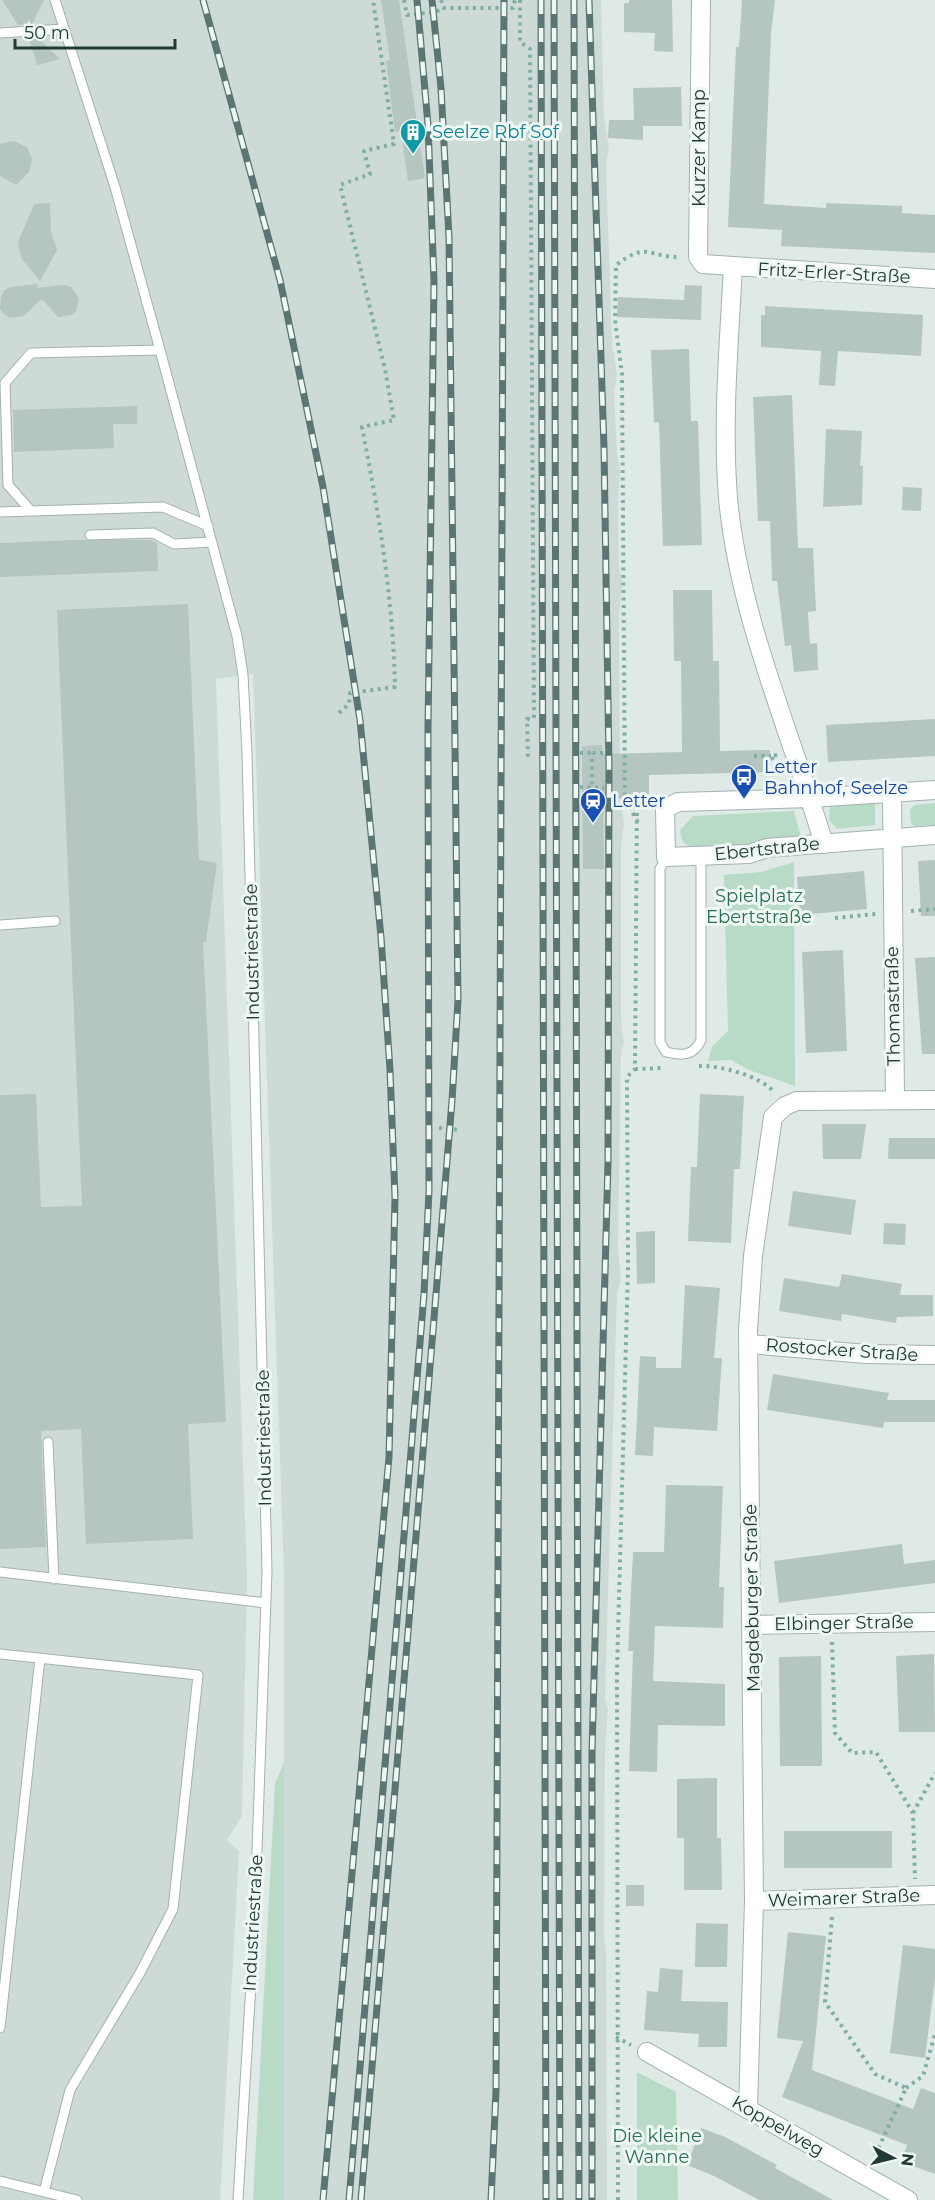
<svg xmlns="http://www.w3.org/2000/svg" width="935" height="2200" viewBox="0 0 935 2200" font-family="Montserrat,sans-serif">
	<rect width="100%" height="100%" fill="#dfeae7"/>
	<!-- built -->
	<path fill="#cedad6" d="M0,0h601l3,118 5,29 -3,18 6,178 5,32 -3,17 3,62 3,15 -2,37 1,61 3,15 -3,35 1,176 4,30 -3,20v180l3,19 -3,10 -3,196 3,31 -4,15 -12,403 3,14 -3,36 -1,190 2,16 1,247h-323v-625l-31,-901 -37,5 31,899 -5,238 -15,24 12,11 -19,349h-220z"/>
	<!-- green -->
	<path fill="#b8dbc7" d="M875,802v23l-38,4 -8,-9 1,-13z
		M935,803v22l-21,1 -3,-3 -1,-13 4,-5z
		M794,811l8,30 -108,7c-10,-2 -13,-8 -14,-18l13,-14z
		M794,862l1,224 -46,-16 -18,-10 -23,1 4,-14 16,-16 -4,-156 37,-3z
		M284,1763v437h-31l22,-416z
		M637,2072l39,20 2,108h-41z"/>
	<!-- building -->
	<path fill="#b5c5c0" d="M2,0h42l-12,24 -14,1z
		M381,0h18l26,178 -17,3 -7,-50 -6,1 -9,-71 4,-1z
		M629,0h43l1,52 -19,-1 1,-18 -31,-1v-29h5z
		M742,0h33l-4,33 -7,171 62,4v-5l76,3v7l33,2v38l-154,-7 1,-16 -54,-3 8,-180h3z
		M37,37l23,22 -23,6 -8,-27z
		M681,87l1,39h-39v14l-35,-2 1,-18h25l-1,-32z
		M14,141l13,6 5,12 -3,13 -13,13 -16,-9v-32z
		M50,203l1,29 6,18 -17,31 -19,-23 -3,-16 16,-38z
		M38,284l-2,4 29,-3 6,2 8,11 -3,13 -4,4 -14,2 -16,-18 -19,17 -13,2 -5,-3 -5,-6 1,-13 3,-5 6,-4z
		M685,285l17,1 -1,34 -84,-3 1,-20 66,3z
		M765,306l158,9 -2,41 -83,-5 -3,35 -16,-1 2,-34 -60,-4v-32h4z
		M689,349l2,72h7l4,124 -39,1 -4,-124 -5,1 -3,-73z
		M792,395l6,153h15l3,63 -8,1 2,32 7,-1 1,27 -24,2 -3,-27 -6,1 -8,-65h-5l-2,-60h-12l-5,-124z
		M137,406v18h-24l1,24 -100,4 -1,-42z
		M826,429l36,2 -2,35h3l-1,39 -39,2z
		M903,487l19,1 -1,23 -19,-1z
		M73,540h78l6,3 1,28 -158,6v-34z
		M673,590h39l1,71h6l1,90 50,-1v22l-121,3v23l-46,1 1,70h-21l-1,-123 20,-1v9l80,-2 -1,-91h-7z
		M188,604l11,256 18,3 -11,79h-3l23,480 -38,2 5,115 -107,5 -5,-115 -40,2 5,116 -46,2v-454l36,-1 5,113 41,-1 -25,-596z
		M935,719v37l-107,6 -2,-37z
		M935,860v56h-14l-3,-55z
		M864,871l3,38 -67,6 -3,-38z
		M843,950l4,101 -41,2 -4,-101z
		M935,957v97h-13l-7,-96z
		M700,1094l44,2 -4,73h-6l-3,74 -43,-2 3,-74h6z
		M822,1124h44l-5,35h-38z
		M889,1138h46v21h-47z
		M793,1191l63,9 -5,35 -63,-9z
		M884,1223l22,1 -1,21 -22,-1z
		M655,1231v52l-18,1 -1,-52z
		M842,1274l60,10 -2,11h33v21l-36,1 -1,6 -54,-9 -1,7 -62,-10 5,-33 55,9z
		M685,1285l35,3 -6,70h8l-5,73 -63,-4 -1,29 -18,-1 5,-99 16,1v11h25z
		M773,1374l116,19 -2,7h48v22h-51l-1,6 -116,-18z
		M666,1485l57,1 -4,101h5l-1,41 -68,-2 -2,55 72,3v42l-67,-1 -1,47 -28,-1 4,-120h-5l5,-99h31z
		M902,1544l2,20 31,-4v23l-156,20 -5,-42z
		M934,1654l1,78h-36l-3,-76z
		M821,1656l1,110h-42l-1,-109z
		M717,1778v60h4l1,52h-38v-52h-7v-59z
		M784,1831h108v37h-108z
		M626,1885h18v21h-18z
		M696,1923l32,1 -1,43h-32z
		M788,1932l38,4 -14,134 101,39 8,-21 14,5v81l-34,-12 6,-17 -125,-48 21,-56 -26,-3z
		M903,1945l32,4v29l-10,80 -35,-5z
		M660,1968l23,2 -2,31 47,1 -1,45h-29l1,-13 -55,-4 3,-39 11,1z
		M701,2128l24,9 52,28 -2,3 58,32h-74l-45,-24 -27,-11z"/>
	<g fill="none" stroke-linecap="round" stroke-linejoin="round">
		<!-- service casing -->
		<g stroke="#a2b2ae" stroke-width="11">
			<path id="service" d="M55,0l60,187 45,163
				M0,33l64,-4
				M0,512l31,-1
				M208,526l-45,-19 -132,4 -23,-26 -3,-102 26,-30 129,-3 77,286 6,39 4,78 20,818 -13,363 -16,266
				M90,535l63,-2 21,11 38,-2
				M666,857l-6,12v173l6,10c16,4 28,4 35,-12v-184
				M0,925l55,-4
				M48,1442l6,137
				M0,1572l266,31
				M0,1654l198,21 -25,234 -33,64 -70,117 -26,102
				M0,2028l40,-370
				M0,2181l77,19"/>
		</g>
		<!-- minor casing -->
		<g stroke="#a2b2ae" stroke-width="20">
			<path id="minor" d="M701,0l-3,257 5,7 232,15
				M733,267c-4,77 -11,154 -5,231 11,119 62,232 96,346
				M935,790l-125,8 -132,4 -13,7 1,48 83,-3 18,-6 168,-13
				M892,793l3,307
				M749,1344l117,10 69,1
				M753,1625l182,-3
				M754,1901l181,-6
				M647,2052l261,148
				M748,2109l6,-208 -6,-571 5,-74 20,-139 12,-11 12,-5 138,-1"/>
		</g>
		<!-- path -->
		<path stroke="#80ada5" stroke-width="4" stroke-dasharray="3 4.5" stroke-linecap="butt" d="M404,0l3,15 28,-3 9,-4
			M441,0l3,8h69l2,-8
			M520,0v42l10,7 4,669 -7,1 1,39
			M339,713l10,-9 1,-11 45,-6c-2,-88 -16,-173 -33,-260l32,-7 -9,-51 -45,-184 30,-11 -6,-23 30,-7 -21,-144
			M580,753h11l1,-2 1,2h11
			M777,755l-6,1 6,12
			M754,756h17
			M592,759v29
			M580,787l24,1
			M638,822l-13,-22 -3,-426 -7,-54 1,-55c32,-24 30,-8 63,-8
			M911,911l24,-2
			M835,918l41,-4
			M699,1066c20,-1 62,10 75,26
			M635,1069l29,-1
			M439,1128l20,2
			M832,1642l3,91 17,20 24,-1 37,61 2,66
			M913,1813l22,-40
			M832,1917l-7,85 50,72 31,14 -32,70
			M616,2037l15,8
			M906,2088l17,-12 12,-42
			M618,2200l-1,-529 11,-402 -1,-192 8,-8 2,-271 10,4"/>
		<!-- service -->
		<use href="#service" stroke="#fff" stroke-width="9"/>
		<!-- minor -->
		<use href="#minor" stroke="#fff" stroke-width="18"/>
		<!-- rail casing -->
		<g stroke="#5b7572" stroke-width="7">
			<path id="rail" d="M203,0l77,280 43,207 37,233 21,217 9,133 5,127 -6,260 -66,743
				M541,0l5,2200
				M554,0l6,2200
				M574,0l5,2200
				M589,0l15,448 5,317 -1,397 -16,590v448
				M349,2200l75,-906 5,-103 -1,-463 6,-447 -6,-156 -11,-125
				M361,2200l91,-1099 6,-101 -9,-763 -8,-149 -9,-88
				M491,2200l5,-109 8,-2091"/>
		</g>
		<!-- rail -->
		<use href="#rail" stroke="#eff7f4" stroke-width="4.5" stroke-dasharray="14" stroke-linecap="butt"/>
	</g>
	<!-- icons -->
	<defs>
		<g id="building-pin" transform="scale(1.35)"><path d="M0 17L-7.5 6A9.5 9.5 0 1 1 7.5 6Z" fill="#0f9aa8" stroke="#eff7f4"/><path d="M-4-6H4V6H1V3H-1V6H-4ZM-2.5-4.3h1.7v1.8h-1.7ZM.8-4.3h1.7v1.8H.8ZM-2.5-1h1.7V.8h-1.7ZM.8-1h1.7V.8H.8Z" fill="#fff"/></g>
		<g id="bus-pin" transform="scale(1.35)"><path d="M0 17L-7.5 6A9.5 9.5 0 1 1 7.5 6Z" fill="#1a4fb4" stroke="#eff7f4"/><path d="M-5-6H5V4H4V6H2V4H-2V6H-4V4H-5ZM-3.5-4V0h7V-4ZM-3.5 1.2v1.5H-2V1.2ZM2 1.2v1.5H3.5V1.2Z" fill="#fff"/></g>
		<g id="station-pin" transform="scale(1.35)"><path d="M0 17L-7.5 6A9.5 9.5 0 1 1 7.5 6Z" fill="#1a4fb4" stroke="#eff7f4"/><path d="M-3-6H3Q5-6 5-4V2Q5 4 3 4L4.5 6H3L1.5 4h-3L-3 6H-4.5L-3 4Q-5 4-5 2V-4Q-5-6-3-6ZM-3.5-4v3h7v-3ZM-3.5 1v1.5H-2V1ZM2 1v1.5H3.5V1Z" fill="#fff"/></g>
	</defs>
	<g fill-rule="evenodd">
		<use href="#building-pin" x="413" y="132"/>
		<use href="#bus-pin" x="744" y="777"/>
		<use href="#station-pin" x="593" y="801"/>
	</g>
	<g text-anchor="middle" stroke-width="6" stroke-linejoin="round" paint-order="stroke">
		<!-- culture labels -->
		<g font-size="18" fill="#0d838f" stroke="#eff7f4" text-anchor="start">
			<text x="432" y="138">Seelze Rbf Sof</text>
		</g>
		<!-- street labels -->
		<g font-size="18" fill="#213a36" stroke="#eff7f4">
			<text transform="translate(699 148) rotate(-90)" y="6">Kurzer Kamp</text>
			<text transform="translate(834 273) rotate(3)" y="6">Fritz-Erler-Straße</text>
			<text transform="translate(767 849) rotate(-6)" y="6">Ebertstraße</text>
			<text transform="translate(252 952) rotate(-91)" y="6">Industriestraße</text>
			<text transform="translate(893 1006) rotate(-91)" y="6">Thomastraße</text>
			<text transform="translate(842 1350) rotate(4)" y="6">Rostocker Straße</text>
			<text transform="translate(264 1438) rotate(-91)" y="6">Industriestraße</text>
			<text transform="translate(752 1598) rotate(-91)" y="6">Magdeburger Straße</text>
			<text transform="translate(844 1623) rotate(-1)" y="6">Elbinger Straße</text>
			<text transform="translate(844 1898) rotate(-2)" y="6">Weimarer Straße</text>
			<text transform="translate(253 1923) rotate(-87)" y="6">Industriestraße</text>
			<text transform="translate(778 2126) rotate(30)" y="6">Koppelweg</text>
		</g>
		<!-- transit labels -->
		<g font-size="18" fill="#164399" stroke="#eff7f4" text-anchor="start">
			<text x="764" y="773">Letter<tspan x="764" dy="21">Bahnhof, Seelze</tspan></text>
			<text x="612" y="807">Letter</text>
		</g>
		<!-- park labels -->
		<g font-size="18" fill="#2c6f50" stroke="#eff7f4">
			<text x="759" y="902">Spielplatz<tspan x="759" dy="21">Ebertstraße</tspan></text>
			<text x="657" y="2142">Die kleine<tspan x="657" dy="21">Wanne</tspan></text>
		</g>
	</g>
	<!-- north arrow -->
	<g transform="translate(893 2158) rotate(97)" stroke="#eff7f4" stroke-width="4.5" paint-order="stroke">
	<path d="M0-4.5L10 22L0 15L-10 22Z" fill="#213a36"/>
	<text y="-9" font-size="16" font-weight="bold" text-anchor="middle" fill="#213a36">N</text>
	</g>
	<!-- scale -->
	<path d="M15 39v9h160v-9" fill="none" stroke="#213a36" stroke-width="3"/>
	<text x="24" y="39" font-size="18" fill="#213a36" stroke="#eff7f4" stroke-width="4.5" paint-order="stroke">50 m</text>
</svg>
